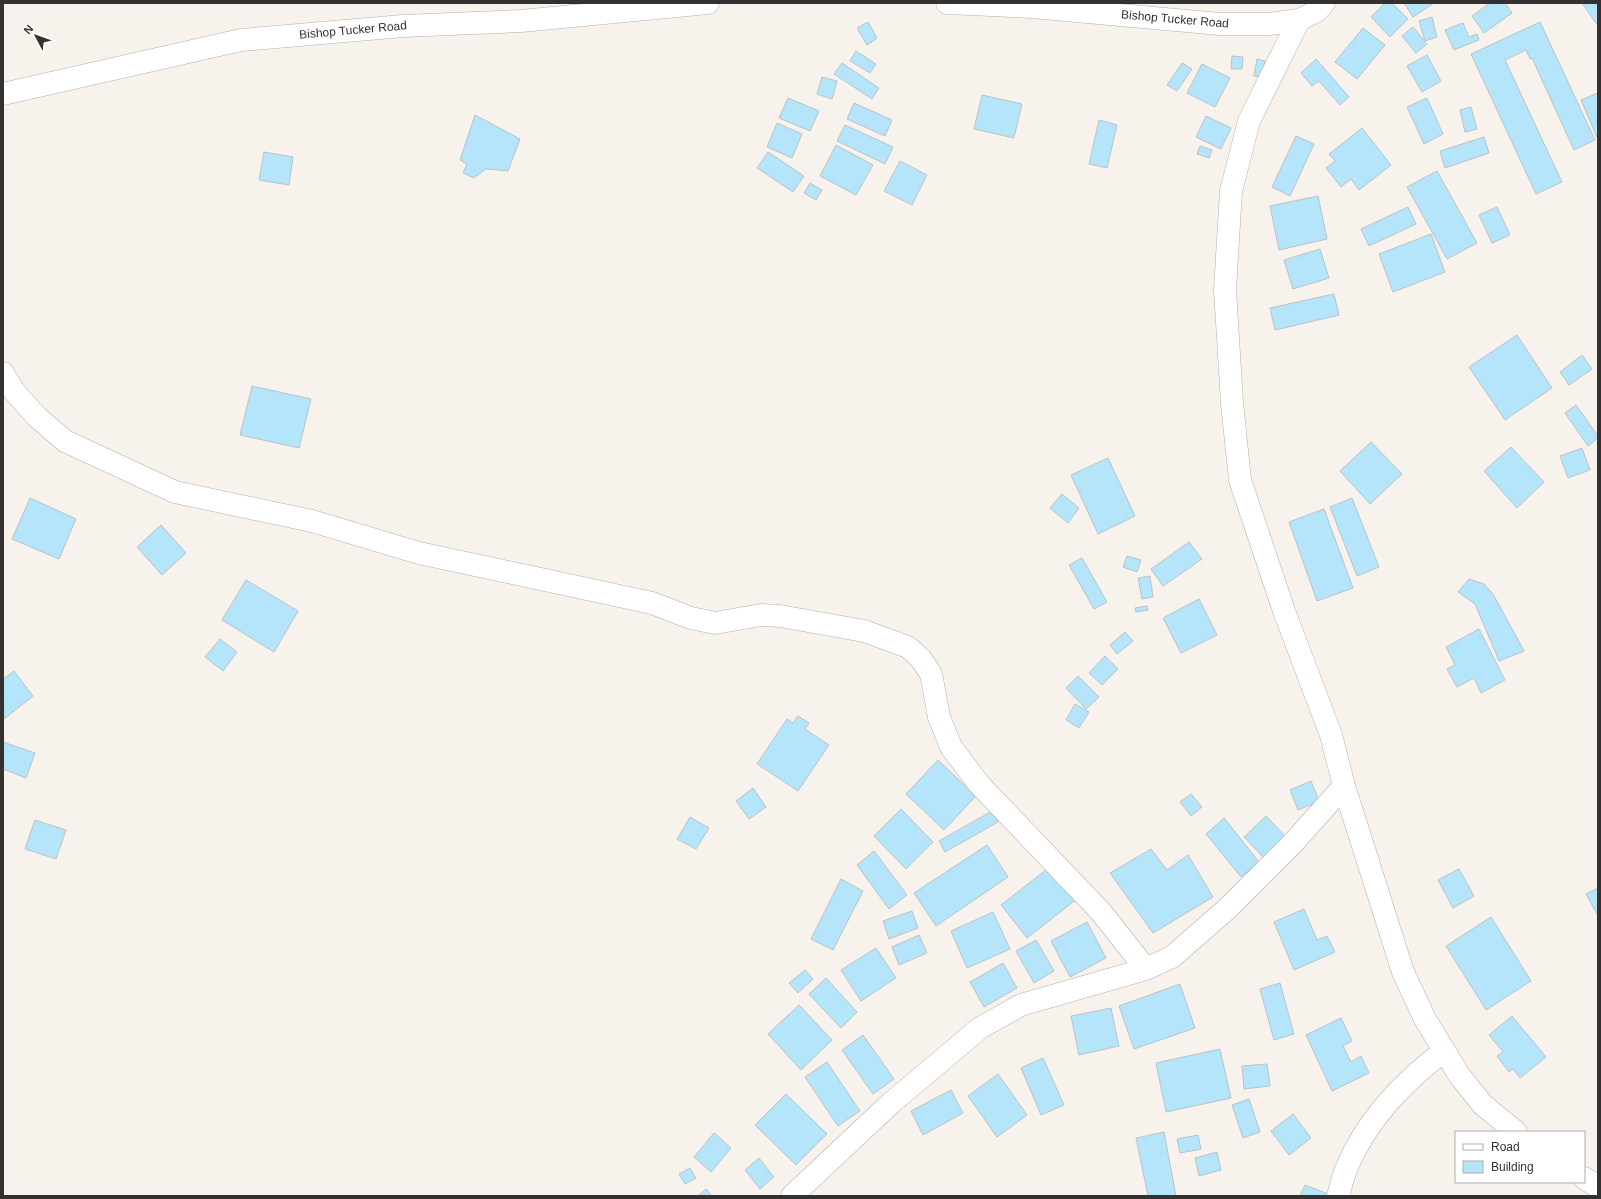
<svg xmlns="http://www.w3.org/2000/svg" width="1601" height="1199" viewBox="0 0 1601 1199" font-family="Arial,sans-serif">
	<rect width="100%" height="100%" fill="#f7f2eb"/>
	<!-- building -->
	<path fill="#b4e5fb" stroke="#bac2c6" d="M1385,3h7l16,16 -18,18 -19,-20z
		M1404,3h30l-21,14z
		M1490,3h15l7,10 -28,20 -12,-17z
		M1582,3h16v23z
		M1432,17l5,20 -12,4 -6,-20z
		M868,22l9,16 -10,7 -10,-17z
		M1540,22l55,118 -21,10 -42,-92 -2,1 -4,-9 -21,10 57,122 -26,12 -65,-140z
		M1463,23l6,14 8,-3 2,6 -25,10 -9,-20z
		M1413,27l14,17 -11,9 -14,-17z
		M1363,28l22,17 -28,34 -22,-17z
		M856,51l20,13 -6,9 -20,-12z
		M1427,55l14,26 -19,11 -15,-26z
		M1232,56l11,1 -1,12h-11z
		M1257,59l8,2 -3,16 -8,-1z
		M1316,59l33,38 -9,8 -21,-24 -7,5 -11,-13z
		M842,63l37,25 -7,11 -38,-25z
		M1182,63l10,6 -15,22 -10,-6z
		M1202,64l28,14 -15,29 -28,-14z
		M822,77l15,4 -5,18 -15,-5z
		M1598,93v47l-17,-40z
		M982,95l40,9 -8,34 -40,-9z
		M788,98l31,13 -9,20 -31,-13z
		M1427,98l16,36 -19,10 -17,-37z
		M854,103l38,17 -7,16 -38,-17z
		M1471,107l6,22 -12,3 -5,-22z
		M475,115l45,24 -12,32 -22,-2 -12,9 -11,-5 4,-9 -7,-4z
		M1206,116l25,12 -10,21 -25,-12z
		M1099,120l18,5 -10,43 -18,-4z
		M777,123l25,11 -10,24 -25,-11z
		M845,125l48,22 -8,17 -48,-23z
		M1362,128l29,37 -32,25 -8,-11 -10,8 -15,-19 9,-7 -6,-7z
		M1296,136l18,8 -24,52 -18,-9z
		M1484,137l5,16 -44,15 -5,-17z
		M836,145l37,20 -17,30 -36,-19z
		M1200,146l12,4 -3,8 -12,-4z
		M264,152l29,5 -4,28 -30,-5z
		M768,152l36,24 -11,16 -36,-24z
		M900,161l27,14 -15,30 -28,-14z
		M1437,171l40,72 -30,16 -40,-72z
		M810,183l12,7 -6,10 -12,-7z
		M1318,196l9,43 -48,11 -9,-44z
		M1408,207l8,17 -47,22 -8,-17z
		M1497,207l13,28 -18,8 -13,-28z
		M1431,234l14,38 -52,20 -14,-38z
		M1320,249l9,29 -36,11 -9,-29z
		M1334,294l5,21 -64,15 -5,-22z
		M1517,335l35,53 -47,32 -36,-53z
		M1582,355l10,14 -23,16 -9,-13z
		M252,386l59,13 -12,49 -59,-13z
		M1576,405l22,31v2l-10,8 -23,-33z
		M1371,442l31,32 -32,30 -30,-33z
		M1511,447l33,35 -27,26 -33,-37z
		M1582,448l8,22 -22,8 -8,-22z
		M1108,458l27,58 -37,18 -27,-59z
		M1062,494l17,14 -11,15 -18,-15z
		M30,498l46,21 -17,40 -47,-20z
		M1352,498l27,69 -22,9 -27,-69z
		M1324,509l29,79 -36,13 -28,-79z
		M161,525l25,28 -24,22 -25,-28z
		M1189,542l13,17 -39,27 -12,-17z
		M1127,556l14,4 -4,12 -14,-5z
		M1082,558l25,44 -13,7 -25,-44z
		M1150,576l3,21 -11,2 -4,-21z
		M1469,579l15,5 9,10 31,57 -25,10 -24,-57 -17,-12z
		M246,580l52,31 -24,41 -52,-32z
		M1199,599l18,36 -36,18 -18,-35z
		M1147,606l1,4 -12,2 -1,-4z
		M1479,629l26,51 -24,13 -7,-15 -17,9 -10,-18 8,-4 -9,-18z
		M1125,632l8,9 -16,13 -7,-9z
		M220,639l17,13 -14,19 -18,-14z
		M1105,656l13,13 -16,16 -13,-12z
		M14,671l19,25 -29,23 -1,-40z
		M1078,676l21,21 -13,12 -20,-21z
		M1075,704l14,8 -10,16 -13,-8z
		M798,716l11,7 -4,6 24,16 -31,46 -41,-27 30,-45 6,4z
		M3,742l32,11 -9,25 -23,-9z
		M938,760l38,36 -32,34 -38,-36z
		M1311,781l8,20 -21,9 -8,-20z
		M753,788l13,19 -17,12 -13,-18z
		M1191,794l11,13 -11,9 -11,-14z
		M901,809l32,33 -27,27 -32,-33z
		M992,811l6,11 -53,30 -6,-11z
		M1266,816l23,24 -22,21 -23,-24z
		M690,817l19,11 -13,21 -19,-10z
		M1224,818l35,44 -18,15 -35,-43z
		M35,820l31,10 -10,29 -31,-10z
		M987,845l21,32 -72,49 -22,-33z
		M1151,849l16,21 21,-15 25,42 -60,36 -43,-60z
		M874,851l33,44 -18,14 -32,-44z
		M1051,866l26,33 -50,39 -26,-33z
		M1459,869l15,27 -21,12 -15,-28z
		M841,879l22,12 -30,59 -22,-11z
		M1598,888v28l-12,-22z
		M1304,909l13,31 10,-4 8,16 -41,18 -20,-48z
		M912,911l6,17 -29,11 -6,-18z
		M993,912l17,37 -43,19 -16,-37z
		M1491,917l40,64 -45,29 -40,-64z
		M1087,922l19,36 -36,19 -19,-36z
		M919,935l8,18 -28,12 -7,-18z
		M1036,940l18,31 -20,12 -18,-32z
		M876,948l20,30 -35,23 -20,-31z
		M1003,963l14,25 -33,19 -14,-25z
		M805,970l8,9 -15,14 -9,-10z
		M826,978l31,34 -16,16 -32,-34z
		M1280,983l14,51 -20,6 -14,-51z
		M1180,984l15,44 -61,21 -15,-43z
		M799,1005l33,35 -31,30 -33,-36z
		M1111,1008l8,38 -40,9 -8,-39z
		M1512,1016l34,41 -26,21 -7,-9 -4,3 -12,-16 6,-4 -14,-17z
		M1341,1018l11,23 -9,5 8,16 10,-6 8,17 -37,18 -26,-56z
		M863,1035l31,44 -21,15 -31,-44z
		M1220,1049l11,49 -65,14 -10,-49z
		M1043,1058l21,47 -23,10 -20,-47z
		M827,1062l33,49 -22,15 -33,-49z
		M1267,1064l3,22 -26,3 -2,-23z
		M998,1074l29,41 -30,22 -29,-41z
		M951,1090l12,23 -40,22 -12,-24z
		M786,1094l41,40 -31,31 -41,-40z
		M1249,1099l11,33 -17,6 -11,-33z
		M1293,1114l18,24 -22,17 -18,-24z
		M1164,1132l12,64h-28l-12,-58z
		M714,1133l17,15 -20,24 -17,-15z
		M1198,1135l3,14 -21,4 -3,-14z
		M1217,1152l4,18 -22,6 -4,-18z
		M759,1158l15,19 -14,12 -15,-19z
		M690,1168l6,10 -11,6 -6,-10z
		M1305,1185l23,9 -1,2h-27z
		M706,1189l6,7h-14z"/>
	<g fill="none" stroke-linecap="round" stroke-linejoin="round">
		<!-- street casing -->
		<g stroke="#b5afaa" stroke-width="23">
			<path id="street" d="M1299,20l-50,101 -18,70 -6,99 7,113 8,77 44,131 47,124 13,51 59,186 22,47 34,56 24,30 33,27
				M3,373l11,18 23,26 28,24 110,51 137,29 107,32 233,50 39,15 24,5 46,-8 19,1 84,15 44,16 13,12 10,15 8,43 12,30 28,37 122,128 45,57
				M1584,1178l14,9
				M792,1196l99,-93 89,-75 41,-23 125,-36 26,-12 56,-49 65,-65 51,-57
				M1338,1196c3,-10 5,-20 9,-29 20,-48 56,-85 97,-116"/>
		</g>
		<!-- secondary casing -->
		<g stroke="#b5afaa" stroke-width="23">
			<path id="secondary" d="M947,3l85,4 188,17h49l30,-4 18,-9 7,-8
				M3,94l238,-54 162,-14 118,-5 187,-18"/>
		</g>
		<!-- street -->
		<use href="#street" stroke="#fff" stroke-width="22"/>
		<!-- secondary -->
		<use href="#secondary" stroke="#fff" stroke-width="22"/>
	</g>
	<g text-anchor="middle" stroke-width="4" stroke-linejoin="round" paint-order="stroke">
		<!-- street labels -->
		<g font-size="12" fill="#343230" stroke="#fff">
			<text transform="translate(1175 19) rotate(5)" y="4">Bishop Tucker Road</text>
			<text transform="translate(353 30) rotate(-5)" y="4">Bishop Tucker Road</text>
		</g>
	</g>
	<!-- border -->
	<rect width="1601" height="1199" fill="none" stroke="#343230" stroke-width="8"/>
	<!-- legend -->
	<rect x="1455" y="1131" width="130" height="52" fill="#ffffff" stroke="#aeadac"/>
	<rect x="1463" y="1144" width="20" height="6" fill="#ffffff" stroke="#aeadac"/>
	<text x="1491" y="1151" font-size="12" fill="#343230">Road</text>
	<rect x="1463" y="1161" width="20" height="12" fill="#b4e5fb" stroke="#aeadac"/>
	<text x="1491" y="1171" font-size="12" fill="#343230">Building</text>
	<!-- north arrow -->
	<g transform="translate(36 36) rotate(311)" stroke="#ffffff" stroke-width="3" paint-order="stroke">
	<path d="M0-3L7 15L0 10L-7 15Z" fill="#343230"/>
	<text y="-6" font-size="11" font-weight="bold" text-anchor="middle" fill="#343230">N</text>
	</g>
</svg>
